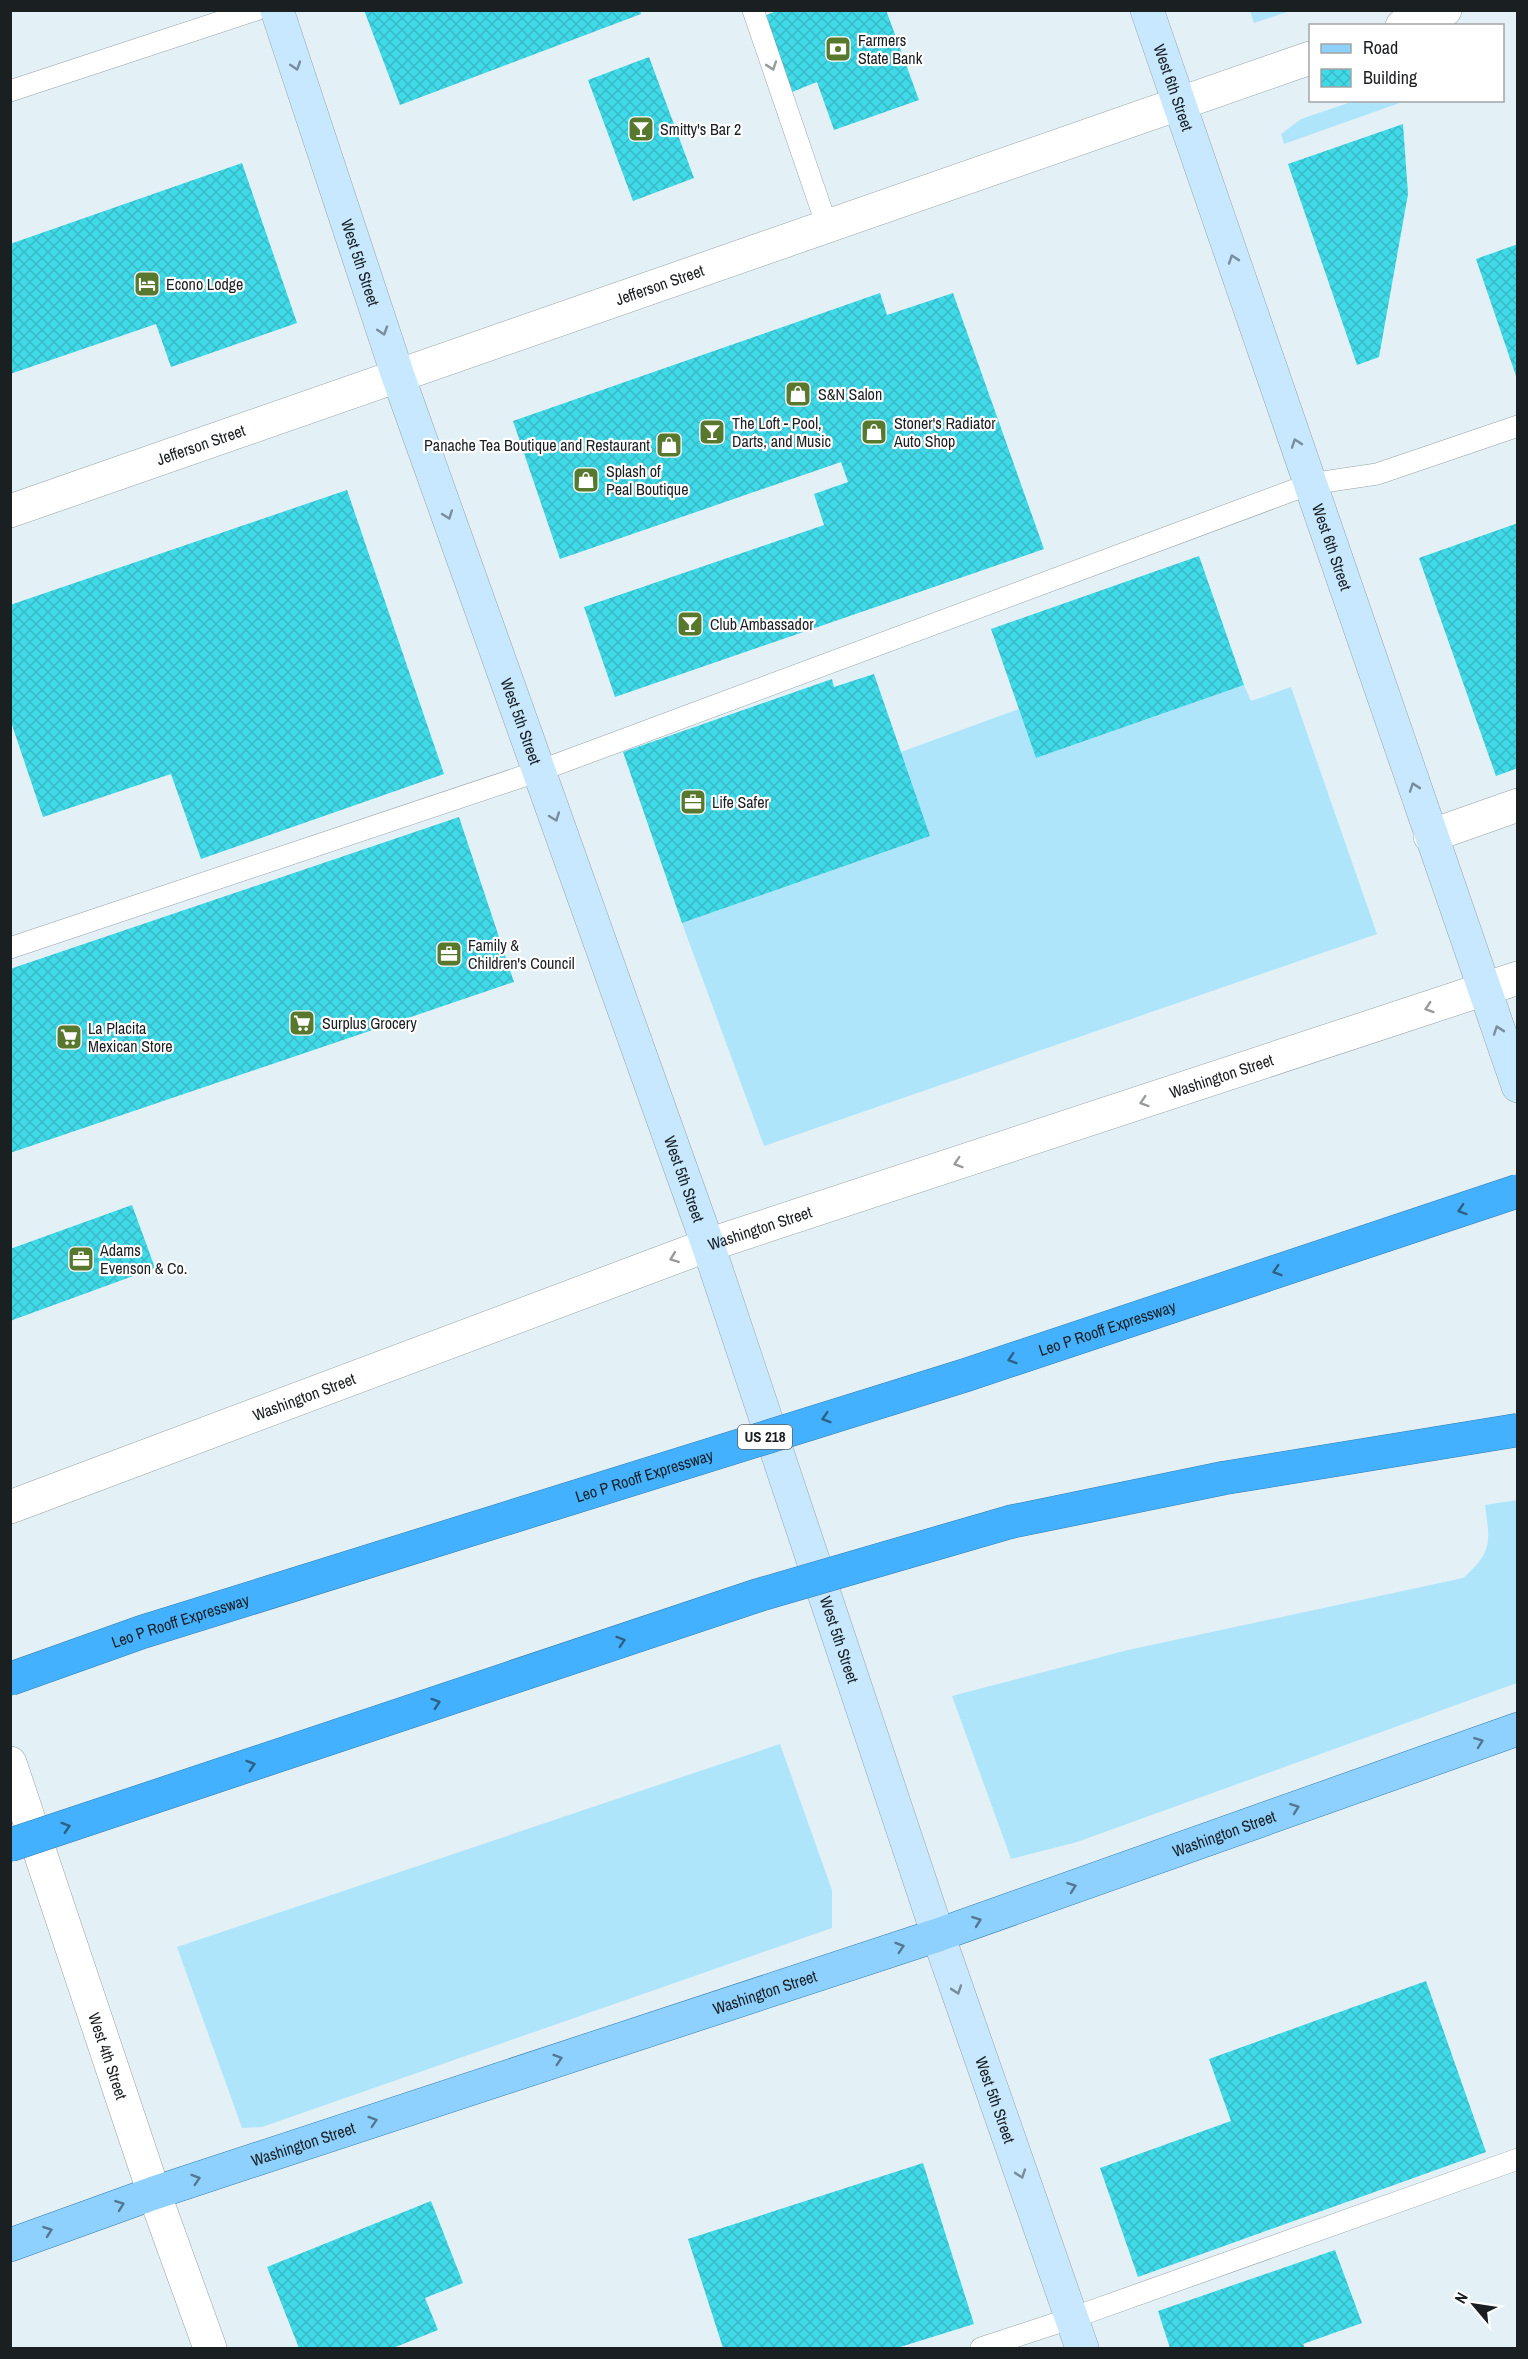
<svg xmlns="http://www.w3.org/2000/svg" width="1528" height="2359" viewBox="0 0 1528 2359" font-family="'Archivo Narrow',sans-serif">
	<defs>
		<pattern id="building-cross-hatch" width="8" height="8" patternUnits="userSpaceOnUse" patternTransform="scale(1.5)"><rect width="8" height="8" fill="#40d9e8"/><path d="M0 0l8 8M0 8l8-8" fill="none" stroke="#38bac7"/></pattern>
	</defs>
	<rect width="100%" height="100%" fill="#e3f0f6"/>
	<!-- grass -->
	<path fill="#afe5fb" d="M1250,11v-1l40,1 -36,12z
		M1354,101h51l-121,43 -3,-10 20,-15z
		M1244,685l7,16 40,-14 86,247 -613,212 -82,-223 248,-87 -29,-84 118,-43 17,49z
		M1517,1500v183l-440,159 -66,17 -59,-163 176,-46 335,-72c30,-26 27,-36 22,-73z
		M780,1744l52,146v38l-570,199 -20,1 -65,-181z"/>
	<!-- building -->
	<path fill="url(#building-cross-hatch)" d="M364,10h276l1,4 -241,91z
		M779,10h107l33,90 -85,30 -17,-48 -25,10 -28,-76z
		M649,57l45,121 -61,23 -45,-121z
		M1403,124l5,70 -29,163 -22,8 -69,-201z
		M242,163l55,160 -126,44 -15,-43 -146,50v-130z
		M1518,244v135h-1l-41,-120z
		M880,293l7,22 66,-22 91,256 -429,148 -31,-90 240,-82 -10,-31 34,-12 -7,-20 -281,97 -47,-138z
		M347,490l97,284 -243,85 -30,-85 -128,43 -33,-98v-114z
		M1518,523v245l-22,8 -77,-218z
		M1199,556l45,129 -208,73 -45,-129z
		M874,674l56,162 -248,87 -59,-171 209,-73 2,8z
		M459,817l55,165 -504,171v-184z
		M132,1205l23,63 -145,53v-72z
		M1426,1981l60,171 -348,125 -38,-109 131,-47 -22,-62z
		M923,2163l51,161 -77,24h-174l-35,-109z
		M431,2201l32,82 -38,15 13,32 -45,18h-94l-32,-81z
		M1335,2250l27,73 -59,21 2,4h-135l-12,-37z"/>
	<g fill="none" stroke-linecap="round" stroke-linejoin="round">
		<!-- service casing -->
		<g stroke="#97a4a9" stroke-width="22">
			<path id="service" d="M753,10l74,216
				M10,91l246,-81
				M10,948l529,-177 771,-287 67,-10 141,-48
				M981,2348l91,-30 446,-159"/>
		</g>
		<!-- minor casing -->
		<g stroke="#97a4a9" stroke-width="34">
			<path id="minor" d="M1430,836l88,-31"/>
		</g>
		<!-- tertiary casing -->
		<g stroke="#97a4a9" stroke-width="34">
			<g id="tertiary">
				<path d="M1402,26l43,-16"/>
				<path id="s1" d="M10,511l1300,-453"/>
				<path id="s2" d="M10,1507l698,-262 810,-267"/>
				<path id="s3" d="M10,1763l144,430 56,155"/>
			</g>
		</g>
		<!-- secondary casing -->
		<g stroke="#97a4a9" stroke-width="34">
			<g id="secondary">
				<path id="s4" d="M277,10l121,366 310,869 230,690 144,413"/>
				<path id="s5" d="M1147,10l371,1076"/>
			</g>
		</g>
		<!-- primary casing -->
		<g stroke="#357eb0" stroke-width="34">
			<g id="primary">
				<path id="s6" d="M10,2245l144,-52 784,-258 580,-206"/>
			</g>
		</g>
		<!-- service -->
		<use href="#service" stroke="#fff" stroke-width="21"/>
		<!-- minor -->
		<use href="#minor" stroke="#fff" stroke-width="33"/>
		<!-- tertiary -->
		<use href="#tertiary" stroke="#fff" stroke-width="33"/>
		<!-- secondary -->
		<use href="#secondary" stroke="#c7e8fe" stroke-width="33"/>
		<!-- primary -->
		<use href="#primary" stroke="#8ed0fe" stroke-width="33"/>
		<!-- motorway-bridge casing -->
		<g stroke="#357eb0" stroke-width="34" stroke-linecap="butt">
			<g id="motorway-bridge">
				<path id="s7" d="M10,1679l132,-47 824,-257 552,-184"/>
				<path d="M10,1845l749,-250 251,-73 214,-44 294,-48"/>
			</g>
		</g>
		<!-- motorway-bridge -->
		<use href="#motorway-bridge" stroke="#43b1fd" stroke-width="33"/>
	</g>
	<!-- one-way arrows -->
	<defs><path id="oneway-chevron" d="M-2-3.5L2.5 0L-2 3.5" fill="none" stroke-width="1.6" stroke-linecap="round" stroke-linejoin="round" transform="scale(1.5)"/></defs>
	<g stroke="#798e9b">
		<use href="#oneway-chevron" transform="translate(296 66) rotate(72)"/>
		<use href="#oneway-chevron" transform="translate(1233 259) rotate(-109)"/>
		<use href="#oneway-chevron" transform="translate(383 331) rotate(72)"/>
		<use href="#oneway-chevron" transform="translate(1296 443) rotate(-109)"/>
		<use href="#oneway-chevron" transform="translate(448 515) rotate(70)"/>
		<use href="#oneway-chevron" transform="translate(1414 787) rotate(-109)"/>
		<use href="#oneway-chevron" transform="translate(555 817) rotate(70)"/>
		<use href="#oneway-chevron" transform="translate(1498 1030) rotate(-109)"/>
		<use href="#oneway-chevron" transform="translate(957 1990) rotate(71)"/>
		<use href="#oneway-chevron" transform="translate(1021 2174) rotate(71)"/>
	</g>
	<g stroke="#989a9b">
		<use href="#oneway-chevron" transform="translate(772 66) rotate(71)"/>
		<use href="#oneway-chevron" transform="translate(1429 1008) rotate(162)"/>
		<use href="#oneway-chevron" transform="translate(1144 1102) rotate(162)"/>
		<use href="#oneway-chevron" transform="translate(958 1163) rotate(162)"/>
		<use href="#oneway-chevron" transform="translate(674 1258) rotate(159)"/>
	</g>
	<g stroke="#2c6184">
		<use href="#oneway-chevron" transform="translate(1462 1210) rotate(162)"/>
		<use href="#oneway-chevron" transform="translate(1277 1271) rotate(162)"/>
		<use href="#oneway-chevron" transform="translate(1012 1359) rotate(162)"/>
		<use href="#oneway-chevron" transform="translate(826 1418) rotate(163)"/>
		<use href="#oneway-chevron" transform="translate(621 1641) rotate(-18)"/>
		<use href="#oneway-chevron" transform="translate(436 1703) rotate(-18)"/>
		<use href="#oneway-chevron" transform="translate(251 1765) rotate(-18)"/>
		<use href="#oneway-chevron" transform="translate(66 1827) rotate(-18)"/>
	</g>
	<g stroke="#547890">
		<use href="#oneway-chevron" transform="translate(1479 1742) rotate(-20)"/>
		<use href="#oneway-chevron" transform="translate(1295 1808) rotate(-20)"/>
		<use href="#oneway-chevron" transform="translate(1072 1887) rotate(-20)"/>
		<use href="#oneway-chevron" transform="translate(977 1921) rotate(-20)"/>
		<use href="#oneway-chevron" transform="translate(900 1947) rotate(-18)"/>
		<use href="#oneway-chevron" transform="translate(558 2059) rotate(-18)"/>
		<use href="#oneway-chevron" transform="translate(373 2121) rotate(-18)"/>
		<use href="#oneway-chevron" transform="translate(196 2179) rotate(-18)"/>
		<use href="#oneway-chevron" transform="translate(120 2205) rotate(-20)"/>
		<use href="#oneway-chevron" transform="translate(48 2231) rotate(-20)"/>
	</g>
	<!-- icons -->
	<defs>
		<g id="bank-square" transform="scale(1.35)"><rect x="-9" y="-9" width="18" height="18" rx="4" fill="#58782e" stroke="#fff"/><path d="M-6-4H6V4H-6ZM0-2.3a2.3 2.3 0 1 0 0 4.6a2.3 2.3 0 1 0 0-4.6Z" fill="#fff"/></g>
		<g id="bar-square" transform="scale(1.35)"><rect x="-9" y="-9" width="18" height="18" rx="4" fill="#58782e" stroke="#fff"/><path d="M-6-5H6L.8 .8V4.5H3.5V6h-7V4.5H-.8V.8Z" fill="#fff"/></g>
		<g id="hotel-square" transform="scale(1.35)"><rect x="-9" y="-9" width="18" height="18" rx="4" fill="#58782e" stroke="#fff"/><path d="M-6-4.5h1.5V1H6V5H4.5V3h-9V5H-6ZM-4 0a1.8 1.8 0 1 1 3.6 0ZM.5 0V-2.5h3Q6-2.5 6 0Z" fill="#fff"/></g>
		<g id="shop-square" transform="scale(1.35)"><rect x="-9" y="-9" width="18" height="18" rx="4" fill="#58782e" stroke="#fff"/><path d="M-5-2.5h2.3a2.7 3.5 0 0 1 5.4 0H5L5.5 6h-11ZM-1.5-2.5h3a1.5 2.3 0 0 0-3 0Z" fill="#fff"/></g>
		<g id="office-square" transform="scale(1.35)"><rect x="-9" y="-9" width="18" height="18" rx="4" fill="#58782e" stroke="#fff"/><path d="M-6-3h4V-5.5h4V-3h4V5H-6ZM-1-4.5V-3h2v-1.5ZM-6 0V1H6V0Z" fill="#fff"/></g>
		<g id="supermarket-square" transform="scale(1.35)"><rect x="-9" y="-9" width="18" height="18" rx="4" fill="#58782e" stroke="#fff"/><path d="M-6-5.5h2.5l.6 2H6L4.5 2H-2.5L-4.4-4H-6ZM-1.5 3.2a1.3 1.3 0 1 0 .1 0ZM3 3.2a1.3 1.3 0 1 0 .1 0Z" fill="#fff"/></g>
	</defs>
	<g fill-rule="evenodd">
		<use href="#bank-square" x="838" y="49"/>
		<use href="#bar-square" x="641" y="129"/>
		<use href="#hotel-square" x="147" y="284"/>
		<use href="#shop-square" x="798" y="394"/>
		<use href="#bar-square" x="712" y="432"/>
		<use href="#shop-square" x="874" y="432"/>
		<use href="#shop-square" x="669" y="445"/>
		<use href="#shop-square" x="586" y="480"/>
		<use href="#bar-square" x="690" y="624"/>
		<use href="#office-square" x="693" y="802"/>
		<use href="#office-square" x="449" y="954"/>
		<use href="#supermarket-square" x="302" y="1023"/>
		<use href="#supermarket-square" x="69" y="1037"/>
		<use href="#office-square" x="81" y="1259"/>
	</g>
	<g text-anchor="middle" stroke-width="4.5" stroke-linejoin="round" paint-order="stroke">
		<!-- shield labels -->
		<rect fill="#fff" stroke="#5f6264" stroke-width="1.5" x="738" y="1425" width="54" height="24" rx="4.5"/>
		<g font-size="15" font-weight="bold" fill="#1a1f21">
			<text x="765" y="1442">US 218</text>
		</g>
		<!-- poi labels -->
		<g font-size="16" fill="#1a1f21" stroke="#fff" text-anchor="start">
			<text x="858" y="46">Farmers<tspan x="858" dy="18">State Bank</tspan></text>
			<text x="660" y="135">Smitty's Bar 2</text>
			<text x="166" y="290">Econo Lodge</text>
			<text x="818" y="400">S&amp;N Salon</text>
			<text x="732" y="429">The Loft - Pool,<tspan x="732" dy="18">Darts, and Music</tspan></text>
			<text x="894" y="429">Stoner's Radiator<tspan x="894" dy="18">Auto Shop</tspan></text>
			<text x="650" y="451" text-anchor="end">Panache Tea Boutique and Restaurant</text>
			<text x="606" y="477">Splash of<tspan x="606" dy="18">Peal Boutique</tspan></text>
			<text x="710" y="630">Club Ambassador</text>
			<text x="712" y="808">Life Safer</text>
			<text x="468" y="951">Family &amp;<tspan x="468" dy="18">Children's Council</tspan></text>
			<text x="322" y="1029">Surplus Grocery</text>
			<text x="88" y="1034">La Placita<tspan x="88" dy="18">Mexican Store</tspan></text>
			<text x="100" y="1256">Adams<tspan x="100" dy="18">Evenson &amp; Co.</tspan></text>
		</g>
		<!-- street labels -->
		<g font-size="16" fill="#1a1f21" stroke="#fff">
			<text dy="6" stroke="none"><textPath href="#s5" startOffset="82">West 6th Street</textPath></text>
			<text dy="6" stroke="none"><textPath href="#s4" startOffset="266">West 5th Street</textPath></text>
			<text dy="6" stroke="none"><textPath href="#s1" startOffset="688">Jefferson Street</textPath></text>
			<text dy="6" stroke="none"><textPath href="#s1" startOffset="202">Jefferson Street</textPath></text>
			<text dy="6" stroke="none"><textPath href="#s5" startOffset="568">West 6th Street</textPath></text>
			<text dy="6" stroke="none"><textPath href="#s4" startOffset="752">West 5th Street</textPath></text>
			<text dy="6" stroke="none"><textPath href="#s2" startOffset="1286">Washington Street</textPath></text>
			<text dy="6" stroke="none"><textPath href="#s4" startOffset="1238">West 5th Street</textPath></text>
			<text dy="6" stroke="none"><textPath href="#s2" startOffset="800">Washington Street</textPath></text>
			<text dy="6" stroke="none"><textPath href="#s7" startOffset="1152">Leo P Rooff Expressway</textPath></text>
			<text dy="6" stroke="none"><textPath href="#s2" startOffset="314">Washington Street</textPath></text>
			<text dy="6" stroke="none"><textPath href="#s7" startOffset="666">Leo P Rooff Expressway</textPath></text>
			<text dy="6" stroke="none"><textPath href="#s7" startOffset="180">Leo P Rooff Expressway</textPath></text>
			<text dy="6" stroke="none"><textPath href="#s4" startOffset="1724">West 5th Street</textPath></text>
			<text dy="6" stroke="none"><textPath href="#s6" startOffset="1282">Washington Street</textPath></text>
			<text dy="6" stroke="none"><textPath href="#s6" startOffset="796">Washington Street</textPath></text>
			<text dy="6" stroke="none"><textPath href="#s3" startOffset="309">West 4th Street</textPath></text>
			<text dy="6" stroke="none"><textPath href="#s4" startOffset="2210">West 5th Street</textPath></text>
			<text dy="6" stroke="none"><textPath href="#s6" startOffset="310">Washington Street</textPath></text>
		</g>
	</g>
	<!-- border -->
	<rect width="1528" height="2359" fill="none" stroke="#1a1f21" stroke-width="24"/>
	<!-- legend -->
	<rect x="1309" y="24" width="195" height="78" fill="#ffffff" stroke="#a3a5a6" stroke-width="1.5"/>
	<rect x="1321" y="44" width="30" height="9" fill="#8ed0fe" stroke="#a3a5a6" stroke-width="1.5"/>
	<text x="1363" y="54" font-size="18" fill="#1a1f21">Road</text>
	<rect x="1321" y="69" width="30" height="18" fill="url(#building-cross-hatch)" stroke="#a3a5a6" stroke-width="1.5"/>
	<text x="1363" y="84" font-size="18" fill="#1a1f21">Building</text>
	<!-- north arrow -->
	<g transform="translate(1474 2305) rotate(299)" stroke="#ffffff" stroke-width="4.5" paint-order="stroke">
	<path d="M0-4.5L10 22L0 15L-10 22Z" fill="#1a1f21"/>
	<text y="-9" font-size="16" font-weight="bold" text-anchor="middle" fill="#1a1f21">N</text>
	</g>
</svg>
